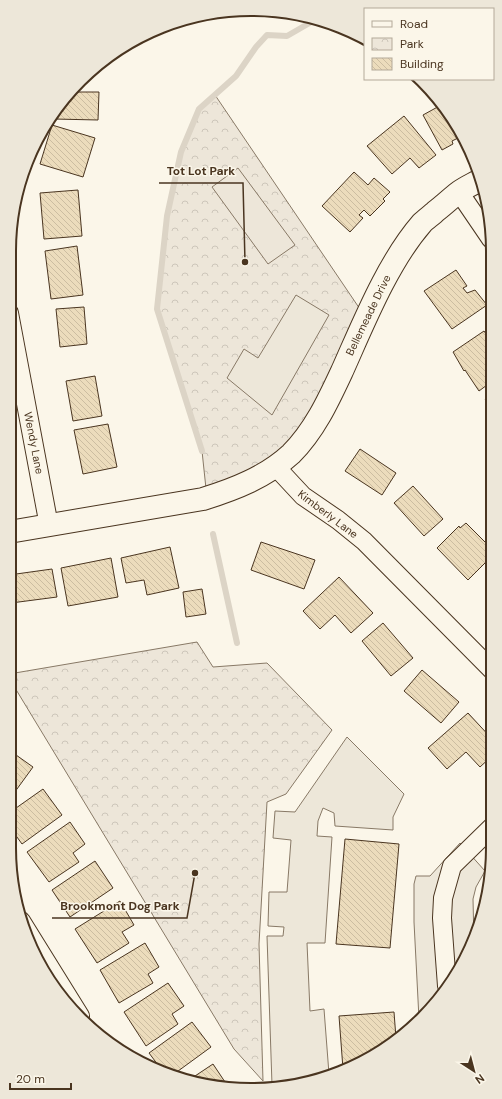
<svg xmlns="http://www.w3.org/2000/svg" width="502" height="1099" viewBox="0 0 502 1099" font-family="'DM Sans',sans-serif">
	<defs>
		<pattern id="park-crowns" width="20" height="18" patternUnits="userSpaceOnUse"><rect width="20" height="18" fill="#ede6d9"/><path d="M2 6a3 3 0 1 1 6 0M12 15a3 3 0 1 1 6 0" fill="none" stroke="#cdc6ba"/></pattern>
		<pattern id="building-back-hatch" width="6" height="6" patternUnits="userSpaceOnUse"><rect width="6" height="6" fill="#ecdcbc"/><path d="M-1 5l2 2M0 0l6 6M5-1l2 2" fill="none" stroke="#ccbda1"/></pattern>
	</defs>
	<rect width="100%" height="100%" fill="#fbf6e9"/>
	<!-- park -->
	<path fill="url(#park-crowns)" stroke="#887966" d="M215,95l151,223 -61,119 -98,61 -5,-47 -45,-142 10,-93 14,-64 18,-43z
		M197,642l16,25 54,-4 65,67 -46,64 -19,8 -8,142 4,137 -29,-32 -225,-371v-4z"/>
	<!-- pitch -->
	<path fill="#ede6d9" stroke="#887966" d="M238,168l57,77 -27,19 -56,-77z"/>
	<!-- parking -->
	<path fill="#ede7d9" stroke="#887966" d="M296,295l33,20 -57,100 -45,-37 17,-29 14,9z
		M347,737l57,57 -11,23v13l-58,-4 -1,-13 -11,-5 -5,13 -1,15 15,1 -7,106h-18l3,68 14,-2 5,65 -31,11h-26l-5,-149h16l1,-9 -16,-1 1,-34h18l4,-52 -18,-2 2,-27 20,1z
		M460,843l25,28 -9,16 -3,12 1,43 -41,65 -14,12 -5,-97v-38l2,-8h14z"/>
	<g fill="none" stroke-linecap="round" stroke-linejoin="round">
		<!-- stream -->
		<path stroke="#dcd4c6" stroke-width="6" d="M202,451l-45,-142 10,-93 14,-64 18,-43 37,-33 20,-29 11,-12 20,1 26,-15
			M213,534l24,109"/>
	</g>
	<!-- building -->
	<path fill="url(#building-back-hatch)" stroke="#4a3520" d="M78,83v9h21l-1,28 -44,-1z
		M443,104l19,32 -10,5 1,3 -11,6 -19,-35z
		M404,116l32,39 -17,13 -9,-10 -18,16 -25,-28z
		M52,125l43,13 -12,39 -43,-13z
		M354,172l14,13 6,-7 16,14 -7,7 2,2 -15,15 -6,-6 -5,5 4,3 -13,14 -28,-26z
		M78,190l4,46 -38,3 -4,-46z
		M77,246l6,49 -32,4 -6,-48z
		M456,270l11,16 -4,2 4,5 8,-3 12,15 -35,24 -28,-38z
		M84,307l3,37 -27,3 -4,-38z
		M484,331l7,10v41l-12,9 -14,-21 -1,1 -11,-19z
		M95,376l7,40 -29,5 -7,-40z
		M491,394l1,14 -7,-9z
		M108,424l9,43 -34,7 -9,-44z
		M360,449l36,24 -14,22 -37,-24z
		M413,486l30,33 -19,17 -30,-33z
		M466,523l26,26v7l-24,24 -31,-32 22,-22 1,2z
		M261,542l54,18 -11,29 -53,-19z
		M170,547l9,41 -32,7 -3,-15 -18,3 -5,-25z
		M111,558l7,39 -50,9 -7,-38z
		M52,569l5,28 -46,6 -2,-28z
		M339,577l34,36 -22,20 -16,-18 -15,14 -17,-18z
		M202,589l4,25 -20,3 -3,-25z
		M492,590v11l-5,-7z
		M383,623l30,35 -22,18 -29,-35z
		M422,670l37,32 -18,21 -37,-32z
		M468,713l25,27v15l-13,12 -14,-15 -19,17 -19,-21z
		M9,750l24,17 -24,33z
		M43,789l19,26 -40,29 -13,-18v-13z
		M70,822l15,22 -12,9 6,9 -30,20 -22,-30z
		M345,839l54,5 -9,104 -54,-4z
		M95,861l18,27 -43,29 -18,-27z
		M120,901l14,24 -12,7 7,11 -32,20 -22,-34z
		M145,943l14,24 -11,7 5,9 -34,20 -19,-33z
		M168,983l16,23 -12,8 6,10 -32,22 -22,-34z
		M394,1012l2,26 -24,20 -29,11 -4,-53z
		M192,1022l19,25 -37,27 -13,-5 -12,-16z
		M213,1064l14,21h-23l-15,-5z"/>
	<g fill="none" stroke-linecap="round" stroke-linejoin="round">
		<!-- street casing -->
		<g stroke="#4a3520" stroke-width="20">
			<path id="street" d="M459,192l32,47
				M9,313l40,213
				M276,467l27,29 35,24 26,21 128,129
				M21,921l59,95
				M447,986l-5,-68 1,-20 9,-32 41,-40"/>
		</g>
		<!-- secondary casing -->
		<g stroke="#4a3520" stroke-width="24">
			<path id="secondary" d="M9,532l194,-33c32,-10 63,-22 88,-45 24,-24 38,-55 52,-85 21,-47 45,-107 79,-146 4,-4 10,-8 14,-12 8,-6 15,-13 23,-19 7,-5 14,-8 21,-12"/>
		</g>
		<!-- street -->
		<use href="#street" stroke="#fbf6e9" stroke-width="18"/>
		<!-- secondary -->
		<use href="#secondary" stroke="#fbf6e9" stroke-width="22"/>
	</g>
	<g text-anchor="middle" stroke-width="3" stroke-linejoin="round" paint-order="stroke">
		<!-- street labels -->
		<g font-size="11" fill="#4a3520" stroke="#fbf6e9">
			<text transform="translate(368 315) rotate(-64)" y="4">Bellemeade Drive</text>
			<text transform="translate(34 443) rotate(79)" y="4">Wendy Lane</text>
			<text transform="translate(328 514) rotate(37)" y="4">Kimberly Lane</text>
		</g>
	</g>
	<!-- crop -->
	<path d="M0 0H502V1099H0ZM251 16H251A235 235 0 0 1 486 251V848A235 235 0 0 1 251 1083H251A235 235 0 0 1 16 848V251A235 235 0 0 1 251 16Z" fill="#ede7d9" fill-rule="evenodd"/>
	<path fill="none" stroke="#4a3520" stroke-width="2" d="M251 16H251A235 235 0 0 1 486 251V848A235 235 0 0 1 251 1083H251A235 235 0 0 1 16 848V251A235 235 0 0 1 251 16Z"/>
	<!-- callouts -->
	<path fill="none" stroke="#4a3520" stroke-width="1.5" d="M245 262L243 183H159M195 873L187 918H52"/>
	<g fill="#4a3520" stroke="#fbf6e9" stroke-width="1.5">
		<circle cx="245" cy="262" r="4"/>
		<circle cx="195" cy="873" r="4"/>
	</g>
	<g font-size="12" text-anchor="middle" font-weight="bold" fill="#4a3520" stroke="#fbf6e9" stroke-width="3" stroke-linejoin="round" paint-order="stroke">
		<text x="201" y="175">Tot Lot Park</text>
		<text x="120" y="910">Brookmont Dog Park</text>
	</g>
	<!-- legend -->
	<rect x="364" y="8" width="130" height="72" fill="#fbf6e9" stroke="#b4a999"/>
	<rect x="372" y="21" width="20" height="6" fill="#fbf6e9" stroke="#b4a999"/>
	<text x="400" y="28" font-size="12" fill="#4a3520">Road</text>
	<rect x="372" y="38" width="20" height="12" fill="url(#park-crowns)" stroke="#b4a999"/>
	<text x="400" y="48" font-size="12" fill="#4a3520">Park</text>
	<rect x="372" y="58" width="20" height="12" fill="url(#building-back-hatch)" stroke="#b4a999"/>
	<text x="400" y="68" font-size="12" fill="#4a3520">Building</text>
	<!-- north arrow -->
	<g transform="translate(474 1071) rotate(144)" stroke="#fbf6e9" stroke-width="3" paint-order="stroke">
	<path d="M0-3L7 15L0 10L-7 15Z" fill="#4a3520"/>
	<text y="-6" font-size="11" font-weight="bold" text-anchor="middle" fill="#4a3520">N</text>
	</g>
	<!-- scale -->
	<path d="M10 1083v6h61v-6" fill="none" stroke="#4a3520" stroke-width="2"/>
	<text x="16" y="1083" font-size="12" fill="#4a3520" stroke="#fbf6e9" stroke-width="3" paint-order="stroke">20 m</text>
</svg>
